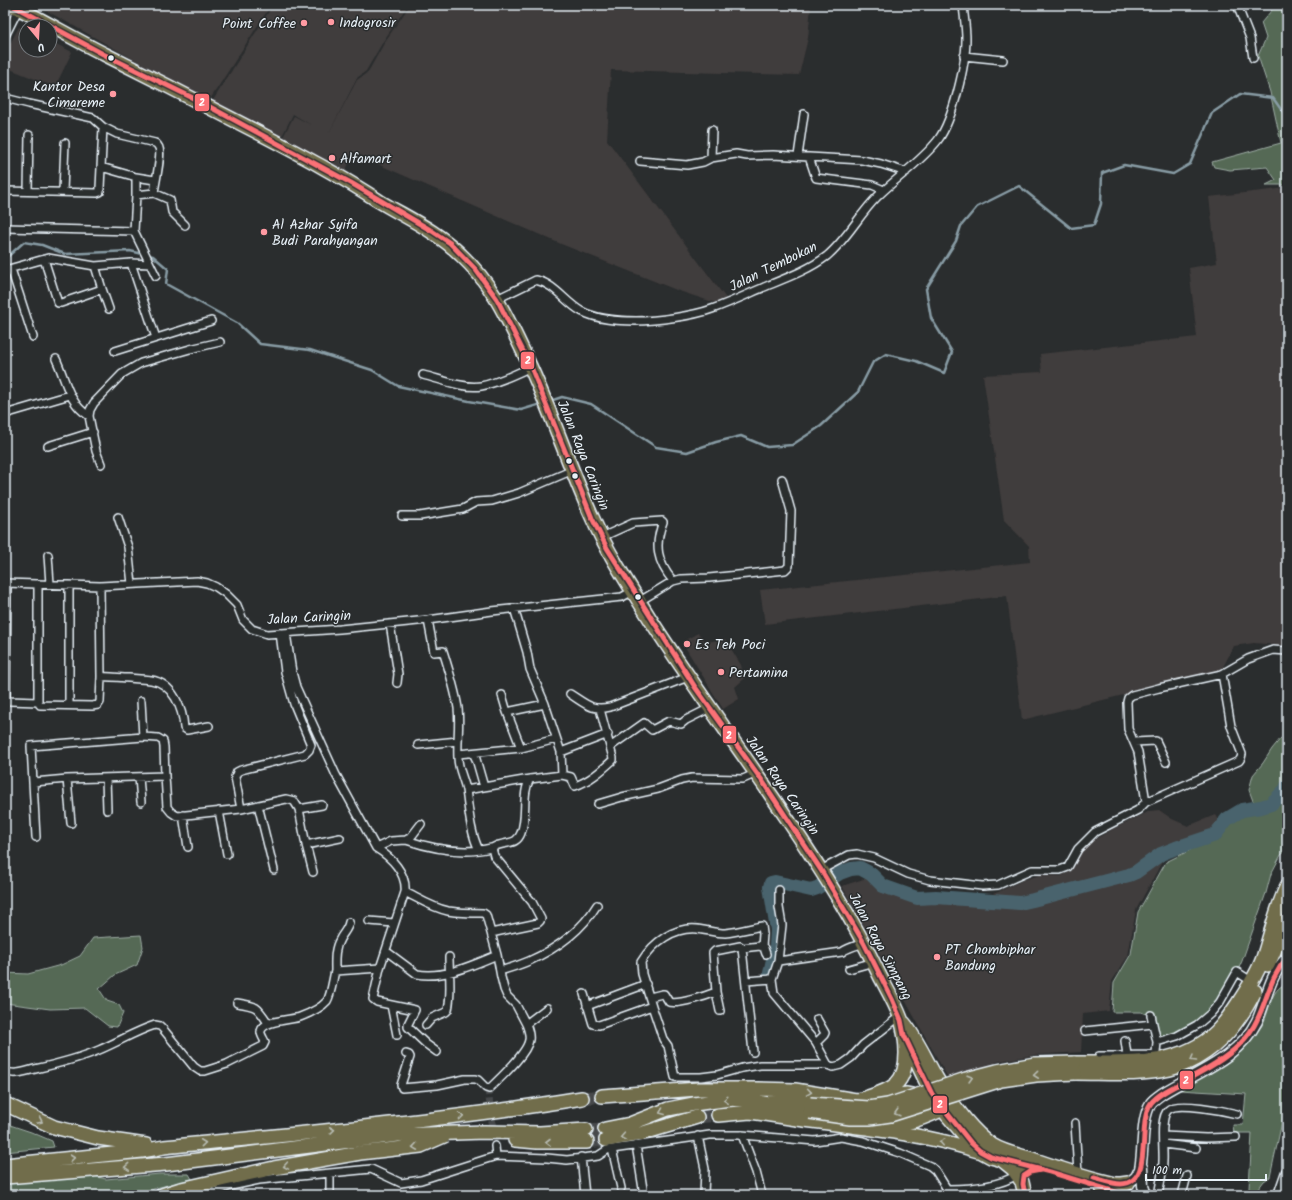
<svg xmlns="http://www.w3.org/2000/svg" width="1292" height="1200" viewBox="0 0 1292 1200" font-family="Kalam,sans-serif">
	<rect width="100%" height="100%" fill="#2a2d2e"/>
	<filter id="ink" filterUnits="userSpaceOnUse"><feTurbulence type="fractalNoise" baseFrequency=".025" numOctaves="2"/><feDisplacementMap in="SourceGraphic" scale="8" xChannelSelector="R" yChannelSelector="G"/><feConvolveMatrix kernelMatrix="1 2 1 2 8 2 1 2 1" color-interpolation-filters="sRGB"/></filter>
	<g filter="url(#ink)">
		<!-- built -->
		<path fill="#403c3c" d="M36,5h235l-62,96z
			M273,5h135l-24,35 -18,31 -9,7 -29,57 29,-55 11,-8 18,-32 24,-35h401l-3,33 -9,37 -188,-5 -4,70 127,169 -55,-18 -118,-47 -179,-78 -28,-14 -9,20 -63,-33 12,-23 17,9 -18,-11 -13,26 -68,-38z
			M19,27l7,3v20h24v-9l22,11 -17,35 -50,-20v-14z
			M1287,188v458l-33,-3 -20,3 -12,23 -20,9 -34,6 -146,36 -15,-124 -242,28 -5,-34 270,-28 -1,-16 -25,-26 -21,-145 59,-3 -2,-18 157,-17 -8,-69 28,-5 -8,-66z
			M698,633l8,9 19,-3 16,26 3,14 -9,8 4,12 -16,10 -41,-67z
			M1159,810l13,9 16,7 27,-11 5,8 -22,20 -12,7 -23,10 -27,50 -8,46 -16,25 -3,30 -26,3 -2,38 -47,3 -34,6 -52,17 -106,-192 34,-11 12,10 28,10 69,2 13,-5 25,-12 17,-5 21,1 11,-6 13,-25 28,-16 37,-18z"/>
		<!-- green -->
		<path fill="#556954" stroke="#9eada6" d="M1276,5h11v28l-4,9h4v143h-21l10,-5 -9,-13 -37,3 -16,-3 -2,-5 69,-19 -11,-51 -12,-36 8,-18 -5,-15z
			M1287,735v115l-6,5 -10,19 -5,19 -24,68 -16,36 -7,13 -20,18 -35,16h-7l-9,-29 -7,-3h-29l2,-29 17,-29 7,-42 28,-50 53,-26 10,-13 13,-8 19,-5 -8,-9 -4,-11 4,-15 10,-12 9,-14 9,-11z
			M141,935l2,12 -6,18 -22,10 -16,14 8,12 12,4 4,8 -6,14 -9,-1 -23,-18 -35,1 -45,-6v-30l23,1 33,-9 19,-9 13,-18z
			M1287,984v115l-17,78 -6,4 -9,12 -5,1 -1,-6 3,-55h-18l-1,-8h10l3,-31 -67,-4c27,-14 51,-29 72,-52 3,-3 7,-7 10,-11 9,-13 8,-39 26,-43z
			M5,1121l5,4 21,7 21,9 2,6 -49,5z
			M160,1174h29l3,5 -36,9 -15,7h-136v-13l85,-7 16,4z"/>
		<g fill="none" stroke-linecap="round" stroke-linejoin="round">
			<!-- stream -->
			<path stroke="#889ca5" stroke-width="2.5" d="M148,255l5,1 15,13 -2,15 71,39 23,21 50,6 62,20 26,16 71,15 52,9 20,-6
				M5,259l19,-17 18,3 23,9 65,-3 13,3
				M550,401l12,-4 29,7 65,43 31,5 29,-10 25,-6 26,11 25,-2 29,-19 37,-34 15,-30 13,-8 30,7 28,12 8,-21 -21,-34 -5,-29 30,-48 5,-15 16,-19 42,-21 52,42 23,-3 7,-21 1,-31 22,-8 49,9 17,-10 22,-51 28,-19 33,4 14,20"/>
			<!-- river -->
			<path stroke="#48636d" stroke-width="14" d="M770,973l6,-27 1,-16 -7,-43 1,-4 4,-1 36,8 6,-2 23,-15 11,-4 9,-1 11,6 12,12 34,12 19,-1 84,6 13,-3 96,-25 7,-3 25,-18 15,-6 39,-13 12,-16 15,-9 19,-3 10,-3 15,-15 1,-3"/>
			<!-- street-tunnel -->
			<path stroke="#464a4c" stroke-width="7" stroke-dasharray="7 3.5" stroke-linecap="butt" d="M488,1089l7,57"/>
			<!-- highway-tunnel -->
			<path stroke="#464a4c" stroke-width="13" stroke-dasharray="13 6" stroke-linecap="butt" d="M582,1098l20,-2
				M697,1117l21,-2
				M586,1130l19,-1
				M587,1142l19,-2"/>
			<!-- street casing -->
			<g stroke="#e8f1f8" stroke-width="10">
				<path id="street" d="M1237,5l13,33 3,20
					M5,19l6,-14
					M5,36l14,-28
					M964,56l39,4
					M5,98l24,6 64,14 10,9 14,7 38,9c1,0 4,4 4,5 3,6 -4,36 -5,45l16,7 2,12 13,13
					M798,156l6,-42
					M809,157l53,3 19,4 25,8
					M711,158l1,-28
					M640,161l47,4 16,-3 8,-4 25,-4 11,2 26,-1 36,2 7,21 56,7 12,5
					M101,167l35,10 19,3
					M136,177v18
					M5,191l92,2 3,-1v-4l3,-61
					M28,191l1,-56
					M63,191l2,-48
					M5,228l129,3 22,45
					M134,231l2,-36 18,-2
					M44,259l13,41 1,3h3l41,-14 -7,-23
					M131,263l25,75
					M11,269l22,68
					M5,270l43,-12 47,8 36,-3 19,1
					M102,289l7,20
					M497,299l39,-19c19,4 29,22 45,31 17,9 37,10 55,10 20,0 57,-5 76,-12 20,-7 38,-16 57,-24 20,-8 41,-16 58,-29 20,-17 32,-41 50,-59 20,-20 44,-35 61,-57 15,-20 28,-76 28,-101 0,-11 -2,-23 -3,-34
					M115,351l96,-30
					M56,359c10,21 12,44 33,57
					M423,375c17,4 41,14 58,11 17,-3 34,-12 50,-19
					M5,414l65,-19
					M48,446l45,-14
					M101,464l-5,-13 -7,-35 1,-6 4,-7 28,-29 19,-11 49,-14 30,-7
					M402,516h18l43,-7 13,-7 16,-1 27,-8 54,-23
					M118,517l10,30 4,37
					M602,537l31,-14 29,-2 1,1c-9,23 -6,40 10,59
					M48,555l2,29
					M5,583l95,3 97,-5 10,2 9,4 10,7 11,11 6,15 9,9 15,5 73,-5 88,-9 64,-9 130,-14 11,-6
					M7,583l-1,117 3,1 29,1 2,3 52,1 6,-1 2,-3 1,-25
					M38,584v118
					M69,586v119
					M100,586l1,91c9,-1 19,1 28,1 8,1 15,1 22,2 22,3 32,29 33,48l3,2 22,-4
					M640,601l33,-20 8,-2 28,-1 76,-8 4,-4 2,-55 -9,-32
					M514,608l13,44 3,17 15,35 16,48 1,23
					M428,620l6,32 9,-1c6,19 12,38 15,57 2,17 -1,33 0,50 0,11 6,21 8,32 3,20 4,42 13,60
					M390,624l8,50 -1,9
					M286,633l6,39 4,15 40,88 40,73c15,9 31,25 29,44l-25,76 -7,31 4,3 38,8 -7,14v3l18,17 11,8
					M570,694c16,10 21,17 40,13l78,-30
					M502,695l5,17 14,36
					M141,701l2,36
					M507,712l38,-8
					M1134,742l22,-1 10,21
					M418,745l40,-4
					M610,747l34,-24 8,7 17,-9 12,3 5,-4 24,-12
					M561,752l47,-18
					M473,753l3,6 8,28
					M458,754l63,-6 35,-9
					M139,777l2,25
					M106,778l1,32
					M67,779l4,44
					M34,782l33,-3 98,-3 2,31 4,5 6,4 64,-7 -6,-32 2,-5 4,-2 64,-16 4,-4 2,-5 -17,-41 -9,-32 -5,-39
					M466,790l64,-11 32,-4 9,2 4,9c15,-5 27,-16 38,-26v-2l-13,-49
					M1146,802l-8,-50 -10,-23 -1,-27 1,-4 4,-3 27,-7 63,-14 26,-15 25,-9 14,1
					M598,804l24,-7 36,-8 24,-9 10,-2 51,1 7,-3 5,-4
					M258,805l16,65
					M241,809l45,-10 8,2 5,8 7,36 34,-7
					M299,809l23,-4
					M219,811l8,43
					M183,815l5,32
					M36,837l-5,-91 112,-9 15,1 5,3 1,6 1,29
					M406,840c27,9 57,15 85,8 3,0 5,-3 8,-3 10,-3 18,-1 22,-12 7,-17 0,-39 9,-54
					M306,845l7,27
					M376,848l15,-7 15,-1 5,-3 10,-13
					M492,848l2,8 38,46 9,17 -1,2 -2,2 -47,10 6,22 4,22 3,12 3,7 9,9 10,19
					M821,870l28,-15 8,-1 17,4 34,16 22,6 52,6 16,-1 34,-15h28l8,-3 10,-18 17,-17 43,-22 8,-8 93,-41 2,-3 1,-4 -11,-28 -9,-52
					M779,890v17l3,18 -4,36 -6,18 2,14 42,50 12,22 5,2 8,-2 10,-7 12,-13 37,-29
					M405,892c14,7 28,16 43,19 12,2 24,2 35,2l3,2 5,18
					M369,921l25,2
					M349,922c-1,7 -6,11 -9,17 -6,10 -5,21 -5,32l45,-3
					M742,948l11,104
					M386,951l31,23c26,5 56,-9 80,-19
					M778,961l64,-9c5,-4 16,-7 22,-9
					M849,969l25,-7
					M500,971c10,-3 20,-6 29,-10 27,-12 53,-31 68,-56
					M746,981l26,-2
					M584,994l9,30 6,1 53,-19 11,33 5,7 7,31h26l16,-2 25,-7 18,-3h68
					M650,997l12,-3h2l5,8c9,3 37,-6 47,-10
					M237,1003c20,3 20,3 31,20
					M391,1005l6,30
					M587,1006l59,-22
					M652,1006l-10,-32 -1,-12c12,-20 33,-35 56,-33 9,1 20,4 28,4 13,-1 25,-5 37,-7l1,8 -1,13
					M720,1011l-4,-19 -3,-39 2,-2 25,-5 2,2 18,-2 4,2 2,6
					M426,1025l6,-7 14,-6 2,-2c4,-18 1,-36 1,-53
					M1085,1031l68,-7
					M1125,1041l2,14
					M1157,1042l20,-6 20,-11 13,-11 10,-12 17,-30 14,9
					M816,1043l8,-8 1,-2 -8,-14
					M406,1054l3,1 1,2 -9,28 1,3 35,-3 28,-6h10l3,1 8,8 3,1c10,-10 38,-35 40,-49 1,-5 -1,-11 -3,-16l21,-16
					M1099,1056l49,-1 8,-2 1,-11 -6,-27
					M5,1071c9,5 21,0 30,-2 22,-5 43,-10 64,-19 19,-8 37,-19 56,-25l5,1 3,3 31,38 6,4h5l22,-7 36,-18 2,-4c-1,-3 -5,-8 -4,-11 2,-11 31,-11 39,-14 8,-3 21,-9 27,-16 4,-6 6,-22 8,-30
					M1075,1123l3,51
					M742,1135l14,37 6,23
					M698,1136l7,33 -1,26
					M1163,1136l43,2 30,-1
					M1163,1144l33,4
					M636,1145l8,50
					M495,1146l1,10
					M612,1149l9,39
					M581,1157l4,38
					M330,1174v21
					M205,1195l26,-9 28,-6 112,-11 30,14 20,-3 75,-24 51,2 20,2 31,-4 9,-6 5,-1 98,-14h32l73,6 26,-4 22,4 37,12 30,13 5,4 12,19c24,0 50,-2 70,-14
					M1158,1195c2,-11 5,-23 5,-34 1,-11 -4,-43 5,-51 8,-9 57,1 69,4
					M1182,1195l5,-19"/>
			</g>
			<!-- secondary casing -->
			<g stroke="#e8f1f8" stroke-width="13">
				<path id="secondary" d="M1142,1167l1,19 3,9
					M1128,1183l8,-6 4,-8c4,-19 1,-51 11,-66 3,-4 8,-7 12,-10 34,-21 75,-34 94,-72 10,-22 12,-46 30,-63
					M1279,1195l8,-23"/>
			</g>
			<!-- highway casing -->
			<g stroke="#e8f1f8" stroke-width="16">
				<path id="highway" d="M12,5c32,16 62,34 94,50 52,26 103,52 155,79 40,21 80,42 118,67 28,17 58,30 82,54 30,28 44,58 61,94 27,55 45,113 70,168 16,37 39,71 60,105 60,93 129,181 186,276 16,26 30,53 43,80 7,13 15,27 20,41 5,18 10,51 -5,65 -9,8 -23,11 -34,15
					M1268,965l8,-18 6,-22
					M904,1023c15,18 26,47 40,67 11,18 30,43 48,55 13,8 28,10 43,15 26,9 53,18 81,24h5l7,-1
					M908,1044l24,50 15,21 24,28 9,8 11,6 38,10
					M1074,1063c48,-1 104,6 142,-31 8,-8 14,-17 20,-26 10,-15 21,-31 27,-48 8,-24 13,-50 24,-72
					M1075,1073c31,0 64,3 95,-4 25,-6 49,-24 64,-44 8,-10 15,-22 21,-34
					M774,1094l36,10
					M602,1096l96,-7h59l38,1 61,10 51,-6 5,1 6,9 -1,11 -5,6
					M5,1104l49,23 44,11 48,7
					M718,1115l32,-3 15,2c71,12 144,15 213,37
					M885,1126c22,-1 45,-10 64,-20
					M605,1129l25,-5 38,-15 26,-5 36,-5 28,3 52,10
					M515,1140l22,2h50
					M606,1140l34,-6 57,-17
					M1003,1161l10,8 9,13 3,13
					M5,1165l137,-14 22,-4c140,-14 279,-26 418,-49
					M5,1177l161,-13 232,-29 86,-3 56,1 46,-3
					M1102,1188l23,7
					M162,1195l19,-6 93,-21 86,-15 61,-7 23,-10"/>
			</g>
			<!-- street -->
			<use href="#street" stroke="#2a2d2e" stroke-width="7"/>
			<!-- secondary -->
			<use href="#secondary" stroke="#2a2d2e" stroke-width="10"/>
			<!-- highway -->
			<use href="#highway" stroke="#716d4b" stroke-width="13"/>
			<!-- highway-bridge casing -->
			<g stroke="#e8f1f8" stroke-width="16" stroke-linecap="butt">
				<path id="highway-bridge" d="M810,1104l59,4 19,-3 78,-26 31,-8 38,-7 39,-1
					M810,1112l40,6h20l20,-3 111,-35 35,-5 39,-2"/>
			</g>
			<!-- highway-bridge -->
			<use href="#highway-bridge" stroke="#716d4b" stroke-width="13"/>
			<!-- bus-1 casing -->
			<g stroke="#2a2d2e" stroke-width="8">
				<path id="bus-1" d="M12,5l91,49 94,46 154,83 81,48 18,12 26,27 21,29 34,68 61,151 15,30 88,139 66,92 60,91 43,73 28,56 9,21 3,15 28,59 39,49 9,8 11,6 59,15 75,23
					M1094,1178c9,2 17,6 27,6 34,-1 15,-61 30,-81 7,-9 20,-15 30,-20 20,-11 42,-22 58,-38 7,-7 14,-16 18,-25 11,-22 13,-43 30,-62
					M1025,1195l-2,-11 1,-8 6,-4 11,-2"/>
			</g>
			<!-- bus-1 -->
			<use href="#bus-1" stroke="#fc7176" stroke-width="5"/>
		</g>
		<!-- one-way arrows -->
		<defs><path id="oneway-chevron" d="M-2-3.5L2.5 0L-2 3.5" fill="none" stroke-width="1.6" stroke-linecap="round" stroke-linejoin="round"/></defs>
		<g stroke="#b8bcb3">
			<use href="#oneway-chevron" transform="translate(1193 1059) rotate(150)"/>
			<use href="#oneway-chevron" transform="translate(1036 1075) rotate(174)"/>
			<use href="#oneway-chevron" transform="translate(970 1078) rotate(-16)"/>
			<use href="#oneway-chevron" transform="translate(809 1092) rotate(9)"/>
			<use href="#oneway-chevron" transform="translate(726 1100) rotate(176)"/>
			<use href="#oneway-chevron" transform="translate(662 1112) rotate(158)"/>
			<use href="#oneway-chevron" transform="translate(897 1113) rotate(163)"/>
			<use href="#oneway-chevron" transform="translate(461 1116) rotate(-7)"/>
			<use href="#oneway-chevron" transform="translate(40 1121) rotate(25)"/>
			<use href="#oneway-chevron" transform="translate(332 1130) rotate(-6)"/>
			<use href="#oneway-chevron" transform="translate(623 1137) rotate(170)"/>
			<use href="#oneway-chevron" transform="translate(548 1142) rotate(180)"/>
			<use href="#oneway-chevron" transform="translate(942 1142) rotate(-168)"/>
			<use href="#oneway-chevron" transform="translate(203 1143) rotate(-6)"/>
			<use href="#oneway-chevron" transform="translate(415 1147) rotate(172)"/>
			<use href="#oneway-chevron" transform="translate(72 1158) rotate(-6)"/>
			<use href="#oneway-chevron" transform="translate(286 1166) rotate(170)"/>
			<use href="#oneway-chevron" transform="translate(127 1167) rotate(175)"/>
		</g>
	</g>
	<!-- markers -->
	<g fill="#ff9aa2" stroke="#2a2d2e" stroke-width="1.5">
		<circle cx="331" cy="22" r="4"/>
		<circle cx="304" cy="23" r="4"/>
		<circle cx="113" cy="94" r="4"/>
		<circle cx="332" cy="158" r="4"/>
		<circle cx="264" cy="232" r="4"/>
		<circle cx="687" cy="644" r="4"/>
		<circle cx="721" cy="672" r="4"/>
		<circle cx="937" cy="957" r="4"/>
	</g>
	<g fill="#e8f1f8" stroke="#2a2d2e" stroke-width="1.5">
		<circle cx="111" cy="58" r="3.5"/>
		<circle cx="569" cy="461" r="3.5"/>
		<circle cx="575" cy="476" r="3.5"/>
		<circle cx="638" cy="597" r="3.5"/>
	</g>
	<g text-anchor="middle" stroke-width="3" stroke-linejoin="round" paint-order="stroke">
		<!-- poi labels -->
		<g font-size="14" fill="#e8f1f8" stroke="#2a2d2e" text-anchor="start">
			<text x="339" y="27">Indogrosir</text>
			<text x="296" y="28" text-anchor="end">Point Coffee</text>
			<text x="105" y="91" text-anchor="end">Kantor Desa<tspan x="105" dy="16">Cimareme</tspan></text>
			<text x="340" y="163">Alfamart</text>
			<text x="272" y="229">Al Azhar Syifa<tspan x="272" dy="16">Budi Parahyangan</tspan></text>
			<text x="695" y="649">Es Teh Poci</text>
			<text x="729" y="677">Pertamina</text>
			<text x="945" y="954">PT Chombiphar<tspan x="945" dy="16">Bandung</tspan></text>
		</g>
		<!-- street labels -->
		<g font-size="14" fill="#e8f1f8" stroke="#2a2d2e">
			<text transform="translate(773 266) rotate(-26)" y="5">Jalan Tembokan</text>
			<text transform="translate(584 455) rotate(68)" y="5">Jalan Raya Caringin</text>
			<text transform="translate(309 617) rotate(-3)" y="5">Jalan Caringin</text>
			<text transform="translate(783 785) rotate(55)" y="5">Jalan Raya Caringin</text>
			<text transform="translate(881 946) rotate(62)" y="5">Jalan Raya Simpang</text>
		</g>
	</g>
	<g stroke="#2a2d2e" stroke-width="1.5">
		<rect x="194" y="93" width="16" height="19" rx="4" fill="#fc7176"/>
		<rect x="520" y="351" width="15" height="19" rx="4" fill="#fc7176"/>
		<rect x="722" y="725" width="15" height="19" rx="4" fill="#fc7176"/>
		<rect x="1179" y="1070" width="15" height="20" rx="4" fill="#fc7176"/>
		<rect x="932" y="1095" width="16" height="19" rx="4" fill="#fc7176"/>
	</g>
	<g font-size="11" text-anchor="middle" font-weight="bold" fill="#fff">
		<text x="202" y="106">2</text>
		<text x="528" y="364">2</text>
		<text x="729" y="739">2</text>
		<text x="1186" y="1084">2</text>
		<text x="940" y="1108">2</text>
	</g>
	<!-- margin -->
	<rect width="1292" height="1200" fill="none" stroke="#2a2d2e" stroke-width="20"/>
	<rect x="10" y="10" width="1272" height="1180" fill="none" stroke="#e8f1f8" stroke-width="1.5" filter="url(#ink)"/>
	<!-- north arrow -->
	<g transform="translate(38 38) rotate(162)"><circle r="19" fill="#2a2d2e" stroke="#767b7f"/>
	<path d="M0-3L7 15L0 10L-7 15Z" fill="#ff9aa2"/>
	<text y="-6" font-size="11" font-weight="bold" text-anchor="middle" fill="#e8f1f8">U</text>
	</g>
	<!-- scale -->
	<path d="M1146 1174v6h120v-6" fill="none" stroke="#e8f1f8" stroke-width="2"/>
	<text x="1152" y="1174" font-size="12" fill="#e8f1f8" stroke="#2a2d2e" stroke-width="3" paint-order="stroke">100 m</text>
</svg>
